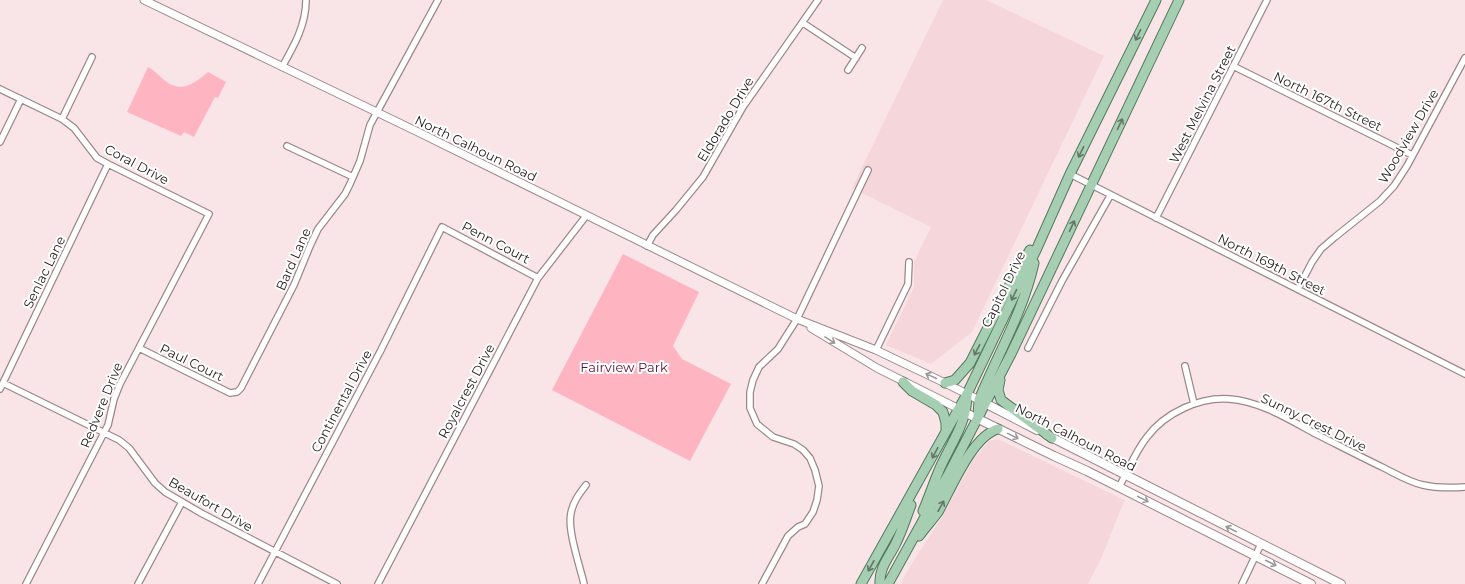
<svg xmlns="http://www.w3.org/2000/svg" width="1465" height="584" viewBox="0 0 1465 584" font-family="Montserrat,sans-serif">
	<rect width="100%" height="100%" fill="#f9e4e7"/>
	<!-- built -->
	<path fill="#f5d7db" d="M943,0h43l118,56 -132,276 -41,32 -45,-19 28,-58v-25l17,-35 -79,-39z
		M998,439l124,60h3l-24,60 -13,25h-186l1,-5 11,-19 28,-43 31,-57 16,-19z"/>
	<!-- green -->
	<path fill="#ffb4c1" d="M148,67c6,3 9,7 15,12 17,15 30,6 45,-7l18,10 -8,16 -3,-1 -21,40 -10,-5 -3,4 -54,-24z
		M623,254l76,38 -26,54 9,13 49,25 -41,77 -138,-71z"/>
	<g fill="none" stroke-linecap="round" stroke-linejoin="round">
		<!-- minor casing -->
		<g stroke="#9c888b" stroke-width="8">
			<path id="minor" d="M803,23l53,35
				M1233,66l179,89
				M282,67c12,-21 24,-42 24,-67
				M848,70l14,-22
				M0,89l62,30 12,9 23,30 11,6 101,50 -89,170 -6,15 -6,26 -82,159
				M62,119l30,-62
				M0,142l21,-43
				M287,146l66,31
				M1070,174l395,200
				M1156,218l111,-218
				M647,246l6,-11 23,-25 27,-33 40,-70 75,-107
				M1298,289l14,-27 9,-13 14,-12 45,-36 14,-15 13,-20 58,-108
				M139,348l91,45 7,-1 4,-4 53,-103 16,-39 8,-17 27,-35 5,-10 10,-23 10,-36 68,-125
				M1028,348l34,-67 48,-85
				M876,350l32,-66 1,-22
				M1185,366l9,38
				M3,383l116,57 10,8 26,35 10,9 36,21 136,71
				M0,389l108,-225
				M1119,487c9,-16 16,-35 28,-50 18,-24 52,-40 82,-38 31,2 61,21 87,35 22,11 45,23 68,34 12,6 25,14 39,17 13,3 28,3 42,2
				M138,584l44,-82
				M258,584l123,-234 61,-123 96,51
				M378,584l160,-306 48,-62
				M584,584c-4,-18 -17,-54 -13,-71 2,-11 8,-19 15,-28
				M762,584l26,-48 10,-9 7,-3 8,-12 4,-12 2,-14 -4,-16 -5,-12 -7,-8 -9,-6 -21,-7 -16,-13 -7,-16v-16l3,-12 6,-13 19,-18 19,-30 71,-149
				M1242,584l19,-40"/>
		</g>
		<!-- tertiary casing -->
		<g stroke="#9c888b" stroke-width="9">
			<path id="tertiary" d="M144,0l274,132 379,187 79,31 69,33 34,17
				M811,328l66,40 86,43"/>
		</g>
		<!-- secondary casing -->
		<g stroke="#9c888b" stroke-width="10">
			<path id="secondary" d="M979,400l58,30
				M966,413l88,43 33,15 224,113
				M1047,435l294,149"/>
		</g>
		<!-- primary casing -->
		<g stroke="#527a5d" stroke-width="11">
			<path id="primary" d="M1000,380l-2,10 3,10 51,38
				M903,382l9,9 24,14 7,7 3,11v8
				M945,383l10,-3 15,-17 37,-73 23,-40
				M978,415l1,-15c19,-46 44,-88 55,-137
				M923,511c6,-14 11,-29 17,-43 11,-25 27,-45 27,-73
				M919,536c6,-8 13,-16 19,-24 13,-23 34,-76 60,-83
				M861,584l106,-190 70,-146 33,-74 86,-174
				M880,584c-1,-17 9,-26 16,-41 6,-12 10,-25 15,-38
				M888,584l60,-109 63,-121 168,-354"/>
		</g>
		<!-- minor -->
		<use href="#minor" stroke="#fff" stroke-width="5.5"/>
		<!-- tertiary -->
		<use href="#tertiary" stroke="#fff" stroke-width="7"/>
		<!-- secondary -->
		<use href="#secondary" stroke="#fff" stroke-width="8"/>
		<!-- primary -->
		<use href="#primary" stroke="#a6ceb2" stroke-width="9"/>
	</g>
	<!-- one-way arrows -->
	<defs><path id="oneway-shaft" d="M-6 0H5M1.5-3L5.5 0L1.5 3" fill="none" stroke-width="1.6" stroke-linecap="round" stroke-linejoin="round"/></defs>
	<g stroke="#657568">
		<use href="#oneway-shaft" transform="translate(1138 35) rotate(116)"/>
		<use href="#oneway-shaft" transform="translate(1120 124) rotate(-65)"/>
		<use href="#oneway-shaft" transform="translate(1081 152) rotate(116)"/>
		<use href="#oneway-shaft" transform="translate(1072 226) rotate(-65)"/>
		<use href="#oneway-shaft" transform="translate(1014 295) rotate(116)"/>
		<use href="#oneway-shaft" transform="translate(977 350) rotate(117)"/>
		<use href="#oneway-shaft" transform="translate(935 453) rotate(118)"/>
		<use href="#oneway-shaft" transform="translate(941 506) rotate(-61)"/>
		<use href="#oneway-shaft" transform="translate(871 566) rotate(119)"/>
	</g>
	<g stroke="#9c9999">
		<use href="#oneway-shaft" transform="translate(830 340) rotate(32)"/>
		<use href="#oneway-shaft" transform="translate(931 376) rotate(-155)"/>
		<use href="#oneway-shaft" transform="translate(1013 436) rotate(26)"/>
		<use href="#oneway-shaft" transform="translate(1143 499) rotate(26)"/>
		<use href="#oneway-shaft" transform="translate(1231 529) rotate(-153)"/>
		<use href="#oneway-shaft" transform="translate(1271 563) rotate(27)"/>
	</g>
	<g text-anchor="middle" stroke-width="4" stroke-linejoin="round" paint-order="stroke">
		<!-- street labels -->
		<g font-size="13" fill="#241c1d" stroke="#fff">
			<text transform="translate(1328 101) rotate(26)" y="5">North 167th Street</text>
			<text transform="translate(1202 104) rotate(-63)" y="5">West Melvina Street</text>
			<text transform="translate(725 119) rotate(-59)" y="5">Eldorado Drive</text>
			<text transform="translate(1408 136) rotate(-60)" y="5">Woodview Drive</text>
			<text transform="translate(476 148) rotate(26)" y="5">North Calhoun Road</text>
			<text transform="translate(137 164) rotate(28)" y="5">Coral Drive</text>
			<text transform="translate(496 242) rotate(28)" y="5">Penn Court</text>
			<text transform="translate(293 259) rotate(-66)" y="5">Bard Lane</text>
			<text transform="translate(1272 264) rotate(27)" y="5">North 169th Street</text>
			<text transform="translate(44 272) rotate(-64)" y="5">Senlac Lane</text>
			<text transform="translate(1003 289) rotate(-64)" y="5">Capitol Drive</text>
			<text transform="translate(192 362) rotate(26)" y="5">Paul Court</text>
			<text transform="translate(466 391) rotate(-62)" y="5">Royalcrest Drive</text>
			<text transform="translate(341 401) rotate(-62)" y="5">Continental Drive</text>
			<text transform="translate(101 405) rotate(-68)" y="5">Redvere Drive</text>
			<text transform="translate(1314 422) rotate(26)" y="5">Sunny Crest Drive</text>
			<text transform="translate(1076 437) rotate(27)" y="5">North Calhoun Road</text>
			<text transform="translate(211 504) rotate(30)" y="5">Beaufort Drive</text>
		</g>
		<!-- park labels -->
		<g font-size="13" fill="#5b1129" stroke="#fff">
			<text x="624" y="372">Fairview Park</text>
		</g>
	</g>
</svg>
